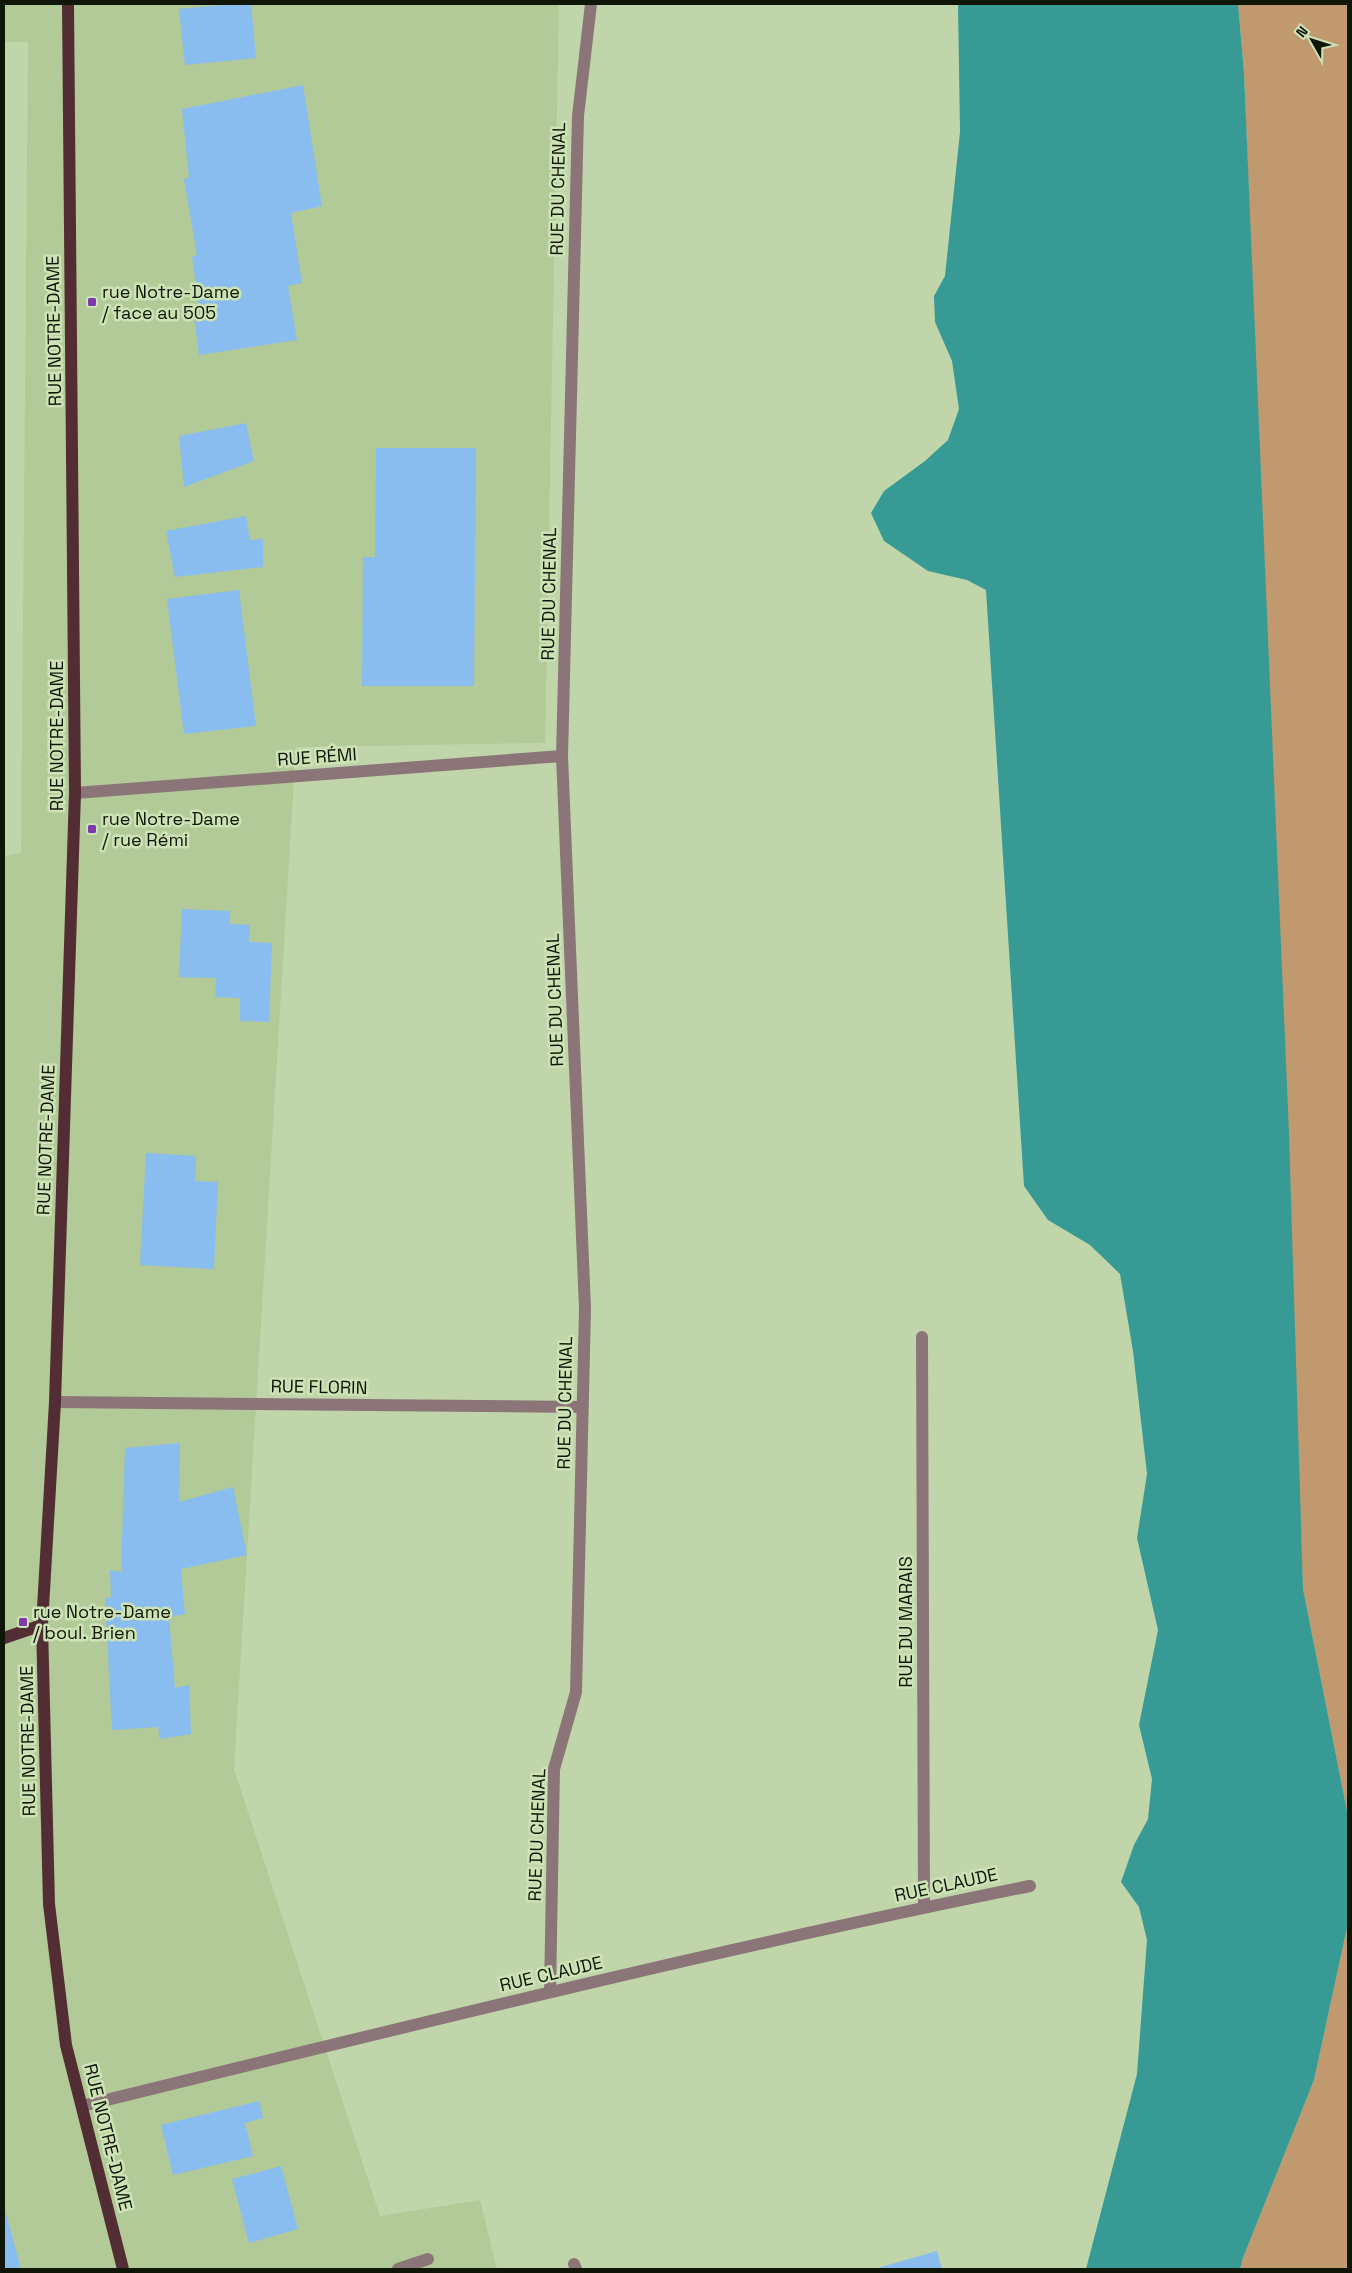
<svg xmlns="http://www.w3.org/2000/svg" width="1352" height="2273" viewBox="0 0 1352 2273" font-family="'Space Grotesk',sans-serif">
	<rect width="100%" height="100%" fill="#c0d6aa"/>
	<!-- built -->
	<path fill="#b2ca97" d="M4,4h555l-14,739 -249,4 -62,1022 146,447 100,-16 17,69h-493v-1413l17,-3 7,-811h-24z"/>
	<!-- green -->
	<path fill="#c0996e" d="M1238,4h110v1812l-45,-227 -59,-1517z
		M1348,1923v346h-108l3,-11 71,-178z"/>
	<!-- water -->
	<path fill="#379a94" d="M958,4h280l6,68 45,1062 14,455 45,227v107l-34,157 -71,178 -3,11h-154l51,-195 10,-134 -8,-33 -18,-25 13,-37 14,-26 4,-40 -13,-54 19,-95 -21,-92 10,-64 -14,-123 -13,-77 -30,-29 -42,-25 -24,-34 -38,-596 -19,-10 -39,-9 -44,-30 -13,-28 13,-22 41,-30 23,-21 11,-31 -7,-48 -17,-39 -1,-26 11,-20 15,-144z"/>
	<!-- building -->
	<path fill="#89bcef" d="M236,4h15l5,54 -71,7 -6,-56z
		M303,85l19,121 -31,7 11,70 -14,3 9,54 -98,15 -6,-47 6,-1 -7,-50 5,-2 -13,-76 5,-2 -7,-68z
		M246,423l8,38 -70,26 -5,-51z
		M376,448h100l-2,238h-112l1,-129h12z
		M246,516l4,24 13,-1v28l-88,10 -9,-46z
		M239,590l17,136 -72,8 -17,-135z
		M182,909l48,2v13l20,1 -1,17 23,1 -3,79 -29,-1v-23l-25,-1 1,-19 -37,-1z
		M146,1153l50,3 -1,25 23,1 -4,87 -74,-4z
		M180,1443l-1,59 54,-15 14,68 -66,14 4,45 -16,3 6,71 14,-3 2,49 -31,5 -2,-12 -46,3 -7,-132 6,-1 -1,-27 11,2 4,-124z
		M259,2101l4,17 -18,5 8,33 -80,19 -12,-50z
		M281,2166l17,63 -49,14 -17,-64z
		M4,2206l17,63h-17z
		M937,2251l5,18h-68z"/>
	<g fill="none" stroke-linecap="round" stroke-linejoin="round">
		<!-- minor -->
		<path stroke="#8c7578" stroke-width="12" d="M75,793l487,-37
			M922,1337l2,570
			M55,1402l528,5
			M550,1992l4,-223 22,-77 9,-383 -23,-553 16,-640 13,-112
			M82,2106c315,-77 630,-156 948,-220
			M574,2264l2,5
			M398,2269l30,-10"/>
		<!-- major -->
		<path stroke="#522d34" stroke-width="12" d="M68,4l7,789 -20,609 -13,223 7,279 17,141 57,224
			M4,1638l38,-13"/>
	</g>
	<!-- markers -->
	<g fill="#7f39ad" stroke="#cde3b6" stroke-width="2">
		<rect x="87" y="297" width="10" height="10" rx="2.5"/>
		<rect x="87" y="824" width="10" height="10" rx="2.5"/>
		<rect x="18" y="1617" width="10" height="10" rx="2.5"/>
	</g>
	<g text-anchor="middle" stroke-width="5" stroke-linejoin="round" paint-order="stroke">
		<!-- street labels -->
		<g font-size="18" fill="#0f1607" stroke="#cde3b6">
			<text transform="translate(558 189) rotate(-89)" y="6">RUE DU CHENAL</text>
			<text transform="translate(54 331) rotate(-91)" y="6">RUE NOTRE-DAME</text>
			<text transform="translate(549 594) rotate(-89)" y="6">RUE DU CHENAL</text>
			<text transform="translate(57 736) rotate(-90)" y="6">RUE NOTRE-DAME</text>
			<text transform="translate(317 757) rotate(-4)" y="6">RUE RÉMI</text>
			<text transform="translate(555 1000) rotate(-92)" y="6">RUE DU CHENAL</text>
			<text transform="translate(46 1140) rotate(-88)" y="6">RUE NOTRE-DAME</text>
			<text transform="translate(319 1387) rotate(1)" y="6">RUE FLORIN</text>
			<text transform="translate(565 1403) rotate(-89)" y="6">RUE DU CHENAL</text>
			<text transform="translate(906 1622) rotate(-90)" y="6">RUE DU MARAIS</text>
			<text transform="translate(28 1741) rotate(-91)" y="6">RUE NOTRE-DAME</text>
			<text transform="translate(537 1835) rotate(-88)" y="6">RUE DU CHENAL</text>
			<text transform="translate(946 1885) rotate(-12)" y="6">RUE CLAUDE</text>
			<text transform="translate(551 1974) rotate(-13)" y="6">RUE CLAUDE</text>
			<text transform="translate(108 2137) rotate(76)" y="6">RUE NOTRE-DAME</text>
		</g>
		<!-- poi labels -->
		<g font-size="18" fill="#0f1607" stroke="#cde3b6" text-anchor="start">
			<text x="102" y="298">rue Notre-Dame<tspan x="102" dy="21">/ face au 505</tspan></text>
			<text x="102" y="825">rue Notre-Dame<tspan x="102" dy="21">/ rue Rémi</tspan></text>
			<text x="33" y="1618">rue Notre-Dame<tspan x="33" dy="21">/ boul. Brien</tspan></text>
		</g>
	</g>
	<!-- border -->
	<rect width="1352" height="2273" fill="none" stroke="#0f1607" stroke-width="10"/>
	<!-- north arrow -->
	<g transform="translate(1312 40) rotate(309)" stroke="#cde3b6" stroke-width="4" paint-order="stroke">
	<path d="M0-4L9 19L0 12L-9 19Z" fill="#0f1607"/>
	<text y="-8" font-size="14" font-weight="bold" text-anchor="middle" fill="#0f1607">N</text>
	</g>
</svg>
